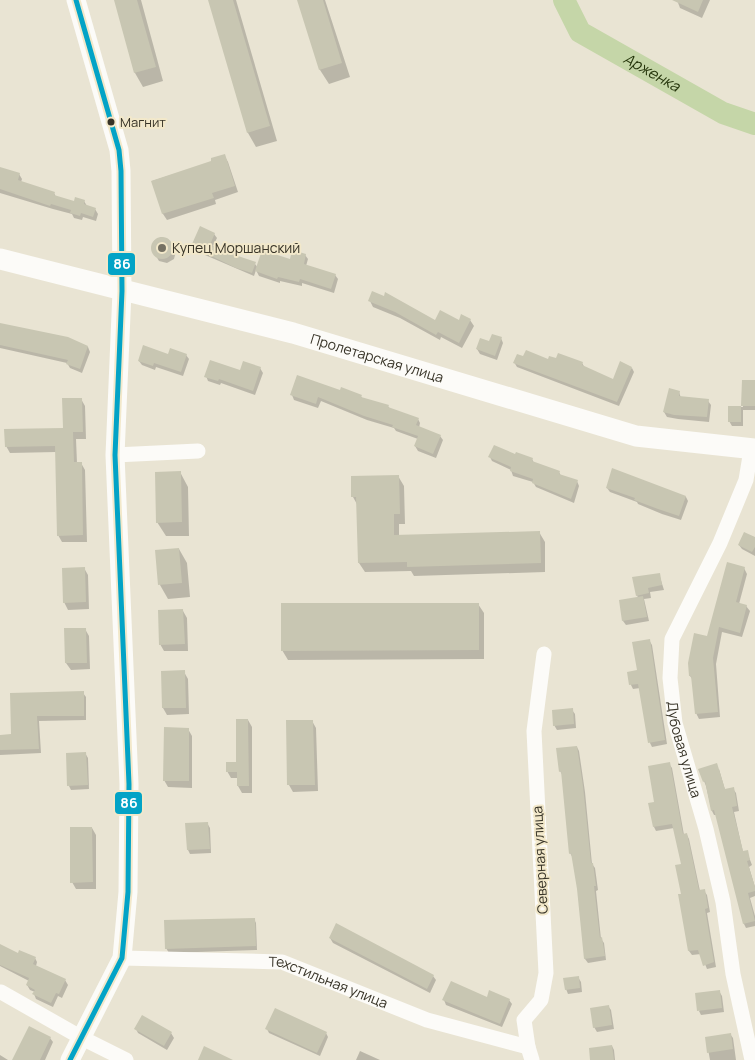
<svg xmlns="http://www.w3.org/2000/svg" width="755" height="1060" viewBox="0 0 755 1060" font-family="Manrope,sans-serif">
	<rect width="100%" height="100%" fill="#e9e4d3"/>
	<!-- shadow -->
	<path fill="#0003" d="M115,0h26l22,81 -20,6 -8,-14z
		M209,0h27l41,141 -21,6 -8,-14z
		M298,0h27l25,77 -21,7 -9,-14z
		M677,0h33l-8,18 -22,-10z
		M224,155l4,7 10,30 -23,8 1,4 -49,16 -4,-6 -11,-33 61,-19z
		M0,168l19,6 3,5 -1,3 33,11 2,4 18,6 10,-2 3,5 8,3 3,5 -2,7 -13,-4 -1,3 -8,-2 -2,-4 -19,-5 -53,-16z
		M214,234l3,4 -4,8 42,18 3,4 33,-7 14,-6 3,4 -2,7 29,9 3,4 -4,14 -32,-10v3l-22,-5v2l-21,-7 -3,-6 -2,6 -49,-21 -3,-5 -6,-2 -2,-4z
		M161,237l7,2 8,12 -2,8 -7,4 -8,-2 -7,-12 2,-8z
		M370,301l66,21 34,-2 4,6 -12,22 -21,-11 -1,3 -40,-22 -27,-11z
		M0,324l88,23 2,5 -8,21 -12,-5 -3,-5 -67,-15z
		M501,338l2,5 -6,17 -17,-6 -3,-5z
		M186,355l3,4 -6,17 -27,-9 -1,3 -13,-5 -3,-4 30,-5z
		M549,360l33,3 3,5 28,12 19,-12 2,4 -15,34 -102,-39 -3,-5z
		M260,368l3,5 -8,22 -34,-12 -1,2 -12,-4 -2,-5z
		M743,381l12,2v27h-12v16h-11l-3,-5v-14h14z
		M341,392l20,4 1,2 26,8 2,3 28,10 2,4 -1,5 21,8 3,4 -7,18 -18,-7 -3,-5 3,-7 -22,-8 -2,-3 -27,-8 -46,-19 -3,7 -24,-8 -2,-5z
		M679,392l2,6 27,3 3,4 -2,17 -31,-3 -11,-2 -3,-5z
		M81,399l4,7 1,33h-10l1,24h4l4,7 2,72h-25l-4,-7 -2,-83 -46,1 -4,-7 58,-17z
		M516,456l16,3 2,4 25,9 2,4 16,5 2,5 -5,17 -38,-16 -3,-5 -20,-6 -2,-6 -19,-9 -2,-4z
		M180,472l8,15 1,49h-23l-9,-14z
		M398,476l6,10 1,38h-6v12l140,-4 6,10v30l-131,4 -3,-5 -46,1 -6,-9 -1,-57 -5,-9z
		M607,488l79,9 2,4 -7,19 -19,-6 -24,-10 -1,-2 -27,-10z
		M755,538v18l-13,-7 -3,-4z
		M179,549l8,14 3,34 -22,2 -8,-14 -3,-34z
		M84,568l4,7 1,34 -21,1 -4,-8z
		M744,568l3,6 -8,30 7,2 4,5 -8,26 -20,-5 -6,32 4,53 -21,2 -3,-6 -3,-33 -3,-4z
		M659,574l5,16 -14,2 1,6 -7,1 5,22 -23,4 -3,-4 -3,-20 18,-3 -1,-3z
		M478,604l6,9v46l-196,1 -6,-10z
		M183,611l4,7 1,33h-24l-4,-7z
		M85,629l4,7 1,33 -19,1 -5,-7z
		M649,640l3,5 15,99 -15,3 -2,-4 -10,-55 -7,1 -2,-4 -3,-12 10,-2z
		M184,672l4,7 1,35 -22,1 -4,-7z
		M83,693l3,4v23l-47,1 2,32 -41,2v-19l12,-1 -1,-41z
		M572,710l3,4 1,14 -19,2 -3,-5z
		M248,720l4,7v66h-10l-4,-7v-8h-7l-4,-7 11,-8z
		M312,721l4,7 2,63 -25,1 -4,-7z
		M188,729l4,7v52l-24,-1 -4,-7z
		M577,747l2,4 6,41 7,72 3,4 3,22 -2,1 5,48 3,4 2,17 -18,3 -3,-4 -7,-70 -5,-31 -3,-5 -7,-77 -3,-5z
		M85,753l3,5 1,31 -18,1 -2,-4z
		M669,764l3,4 12,67h3l2,4 11,52h4l3,4 3,17 -3,1 9,54 -9,2 -6,-15 -9,1 -3,-4 -7,-56 1,-31 -9,-36 -18,3 -2,-4 1,-24z
		M719,769l6,21 8,-1 3,4 3,18 -5,1 9,40h4l5,13 -3,2 6,20v9l-5,2 5,18v10l-9,2 -2,-4 -27,-109h-3l-2,-4 -6,-25 -2,-5z
		M207,823l3,5 1,25 -21,1 -2,-4z
		M92,828l4,7v54h-20l-4,-7z
		M254,919l2,4 1,27 -88,3 -3,-5z
		M330,938l103,38 3,4 -6,13 -97,-50z
		M0,945l19,10 16,3 2,4 -1,4 29,14 3,5 -6,13 -4,-2 -5,11 -17,-8 -2,-5 1,-2 -5,-2 -3,-5 2,-4 -29,-15z
		M578,977l3,5 1,10 -14,2 -2,-5z
		M719,991l3,5 2,16 -23,3 -2,-4z
		M488,998l21,2 3,4 -10,23 -56,-22 -2,-5z
		M608,1006l3,4 3,19 -17,3 -3,-5z
		M136,1029l35,4 3,5 -7,12 -29,-17z
		M267,1029l59,4 2,4 -8,19 -51,-23z
		M730,1034l3,4 3,22h-26l-4,-22z
		M50,1038l3,4 -8,18h-31z
		M612,1046l2,4 1,10h-23z
		M360,1051l20,9h-24z
		M0,1055l8,5h-8z"/>
	<g fill="none" stroke-linecap="round" stroke-linejoin="round">
		<!-- river -->
		<path stroke="#c5d6a8" stroke-width="22" id="s1" d="M564,0l16,32 143,81 32,11"/>
	</g>
	<!-- building -->
	<path fill="#c8c6b2" d="M114,0h23l19,67 -22,6z
		M208,0h25l37,126 -23,7z
		M297,0h26l19,63 -23,7z
		M672,0h31l-5,12z
		M225,154l10,32 -23,7 2,5 -52,16 -11,-33 60,-20v-3z
		M0,167l20,6 -2,7 37,12 -1,3 20,6 1,-4 10,3 -1,4 12,4 -3,9 -12,-4 -1,3 -10,-3 1,-3 -20,-6 -1,2 -50,-17z
		M200,226l15,7 -6,14 3,1 2,-3 13,6 -1,1 30,10 -4,11 -16,-5 -35,-17 1,-2 -10,-5z
		M151 248a11 11 0 1 1 22 0a11 11 0 1 1-22 0Z
		M262,250l28,9 2,-9 14,4 -2,10 32,10 -5,15 -31,-10 -1,3 -21,-5 -1,2 -22,-8z
		M372,291l12,5 1,-4 50,28 5,-10 19,10 2,-6 10,5 -12,24 -21,-11 -2,3 -41,-23 -27,-11z
		M0,323l68,14 20,9 -8,23 -14,-5 2,-4 -68,-15z
		M492,334l10,3 -7,19 -19,-7 4,-11 9,3z
		M143,345l25,9 2,-6 17,6 -6,18 -27,-9 -1,3 -15,-5z
		M526,350l22,9 1,-3 7,2 2,-5 25,9 -1,3 31,14 7,-18 12,6 -15,35 -104,-39 4,-9 6,2z
		M210,360l30,10 3,-9 18,6 -8,24 -34,-12 -1,2 -14,-4z
		M297,375l43,15 1,-3 21,8 -1,2 28,8 -1,2 31,11 -3,7 25,10 -8,19 -19,-8 4,-10 -26,-9 1,-2 -29,-9 -46,-19 -2,7 -26,-9z
		M742,380h13v26h-14z
		M669,388l11,3 -1,5 30,3 -2,18 -33,-2 -11,-3z
		M62,398h20l1,34h-10l1,30h8l1,73 -26,1 -2,-90 -50,1 -1,-18 59,-1z
		M728,406h13v16h-13z
		M494,445l21,9 1,-2 17,6 -1,3 28,10 -1,3 19,6 -7,19 -39,-16 1,-4 -23,-8 1,-4 -23,-10z
		M612,468l74,28 -7,20 -21,-7 -24,-9 1,-2 -29,-10z
		M181,471l1,51 -26,1 -1,-51z
		M399,475l1,39h-6v21l146,-4 1,32 -134,4v-5l-49,1 -2,-66h-5v-21z
		M744,532l11,5v10l-3,5 -14,-7z
		M179,548l3,35 -24,2 -3,-35z
		M727,562l18,5 -9,35 11,3 -7,28 -21,-6 -6,31 5,54 -23,2 -4,-38h-2l-1,-13 6,-30 13,3z
		M85,567l1,35 -23,1 -1,-35z
		M660,573l2,12 -14,3 1,5 -13,3 -4,-19z
		M643,596l4,21 -25,4 -3,-21z
		M281,603h198v47l-198,1z
		M183,609l2,35 -26,1 -1,-35z
		M64,628h22l1,35h-22z
		M650,639l15,101 -17,3 -10,-59 -9,1 -2,-13 10,-2 -5,-28z
		M185,670l1,38h-24l-1,-37z
		M84,691v25h-47l2,33 -39,1v-15l11,-1 -1,-41z
		M573,708l1,16 -21,2 -1,-16z
		M236,719h12l1,67h-12v-14h-11v-10h10z
		M286,720h27l2,65h-28z
		M164,727l25,1v53h-26z
		M577,746l6,40 8,77h2l3,23h-2l6,52 2,-1 3,19 -21,3 -7,-70 -6,-36 -2,1 -8,-83 -2,1 -3,-24z
		M86,752l2,33 -21,1 -1,-33z
		M670,762l13,72 4,-1 12,57 6,-1 3,19 -3,1 9,53 -11,4 -5,-16 -10,1 -10,-57h3l-6,-29 6,-1 -9,-40 -19,3 -5,-24 6,-1 -6,-36z
		M717,763l8,26 9,-2 3,19 -5,1 11,44 5,-1 2,10 -3,1 8,26v4l-7,2 7,28 -12,3 -29,-114 -3,1 -6,-30 -2,1 -5,-13z
		M208,822l2,27 -23,1 -2,-27z
		M70,827h22l1,55 -23,1z
		M255,918l1,28 -91,3 -1,-29z
		M336,923l98,52 -7,14 -98,-51z
		M0,944l18,9 1,-3 17,7 -3,7 33,15 -7,15 -3,-1 -5,10 -19,-9 3,-4 -9,-5 3,-7 -29,-13z
		M579,976l1,12 -15,2 -2,-12z
		M451,981l36,16 2,-7 21,9 -10,25 -58,-24z
		M720,990l2,18 -25,3 -2,-18z
		M609,1005l3,20 -19,3 -3,-20z
		M275,1008l52,24 -10,21 -52,-24z
		M142,1015l30,17 -8,14 -30,-17z
		M29,1026l22,11 -11,23h-28z
		M731,1033l2,16 -26,4 -2,-16z
		M612,1045l2,15h-24l-1,-12z
		M204,1046l29,14h-35z"/>
	<g fill="none" stroke-linecap="round" stroke-linejoin="round">
		<!-- minor -->
		<g stroke="#fcfbf8" stroke-width="15">
			<path id="s2" d="M751,450l-5,30 -26,63 -48,96 -2,39 5,45 31,106 17,73 10,72 19,86"/>
			<path d="M115,455l83,-4"/>
			<path id="s3" d="M122,958l160,4 145,58 101,27"/>
			<path d="M1,992l81,46 44,22"/>
			<path d="M532,1060l-4,-13 -4,-27 17,-20 5,-27 -12,-242 10,-77"/>
		</g>
		<!-- tertiary -->
		<path stroke="#fcfbf8" stroke-width="19" d="M70,1060l52,-102 6,-66 1,-108 -14,-329 7,-164 -1,-120 -2,-21 -43,-150"/>
		<!-- secondary -->
		<path stroke="#fcfbf8" stroke-width="21" id="s4" d="M0,259l293,74 343,103 119,13"/>
		<!-- bus-1 casing -->
		<g stroke="#f2e8ca" stroke-width="9">
			<path id="bus-1" d="M70,1060l52,-102 6,-66 1,-108 -14,-329 7,-164 -1,-120 -2,-21 -43,-150"/>
		</g>
		<!-- bus-1 -->
		<use href="#bus-1" stroke="#03a3c6" stroke-width="5"/>
	</g>
	<!-- markers -->
	<circle fill="#373327" stroke="#f2e8ca" stroke-width="2" cx="111" cy="122" r="4.5"/>
	<circle fill="#757163" stroke="#f2e8ca" stroke-width="2" cx="162" cy="248" r="5"/>
	<g text-anchor="middle" stroke-width="4" stroke-linejoin="round" paint-order="stroke">
		<!-- bus labels -->
		<g font-size="13" fill="#373327" stroke="#f2e8ca" text-anchor="start">
			<text x="120" y="127">Магнит</text>
		</g>
		<!-- poi labels -->
		<g font-size="14" fill="#373327" stroke="#f2e8ca" text-anchor="start">
			<text x="172" y="253">Купец Моршанский</text>
		</g>
		<!-- street labels -->
		<g font-size="14" fill="#373327" stroke="#f2e8ca">
			<text dy="5" stroke="none"><textPath href="#s4" startOffset="390">Пролетарская улица</textPath></text>
			<text dy="5" stroke="none"><textPath href="#s2" startOffset="318">Дубовая улица</textPath></text>
			<text transform="translate(540 860) rotate(-93)" y="5">Северная улица</text>
			<text dy="5" stroke="none"><textPath href="#s3" startOffset="210">Техстильная улица</textPath></text>
		</g>
		<!-- water labels -->
		<g font-size="15" font-style="italic" fill="#25350b" stroke="#f2e8ca">
			<text dy="5" stroke="none"><textPath href="#s1" startOffset="118">Арженка</textPath></text>
		</g>
	</g>
	<g stroke="#f2e8ca" stroke-width="2">
		<rect x="107" y="252" width="29" height="24" rx="5" fill="#03a3c6"/>
		<rect x="114" y="791" width="29" height="24" rx="5" fill="#03a3c6"/>
	</g>
	<g font-size="14" text-anchor="middle" font-weight="bold" fill="#fff">
		<text x="122" y="269">86</text>
		<text x="129" y="808">86</text>
	</g>
</svg>
